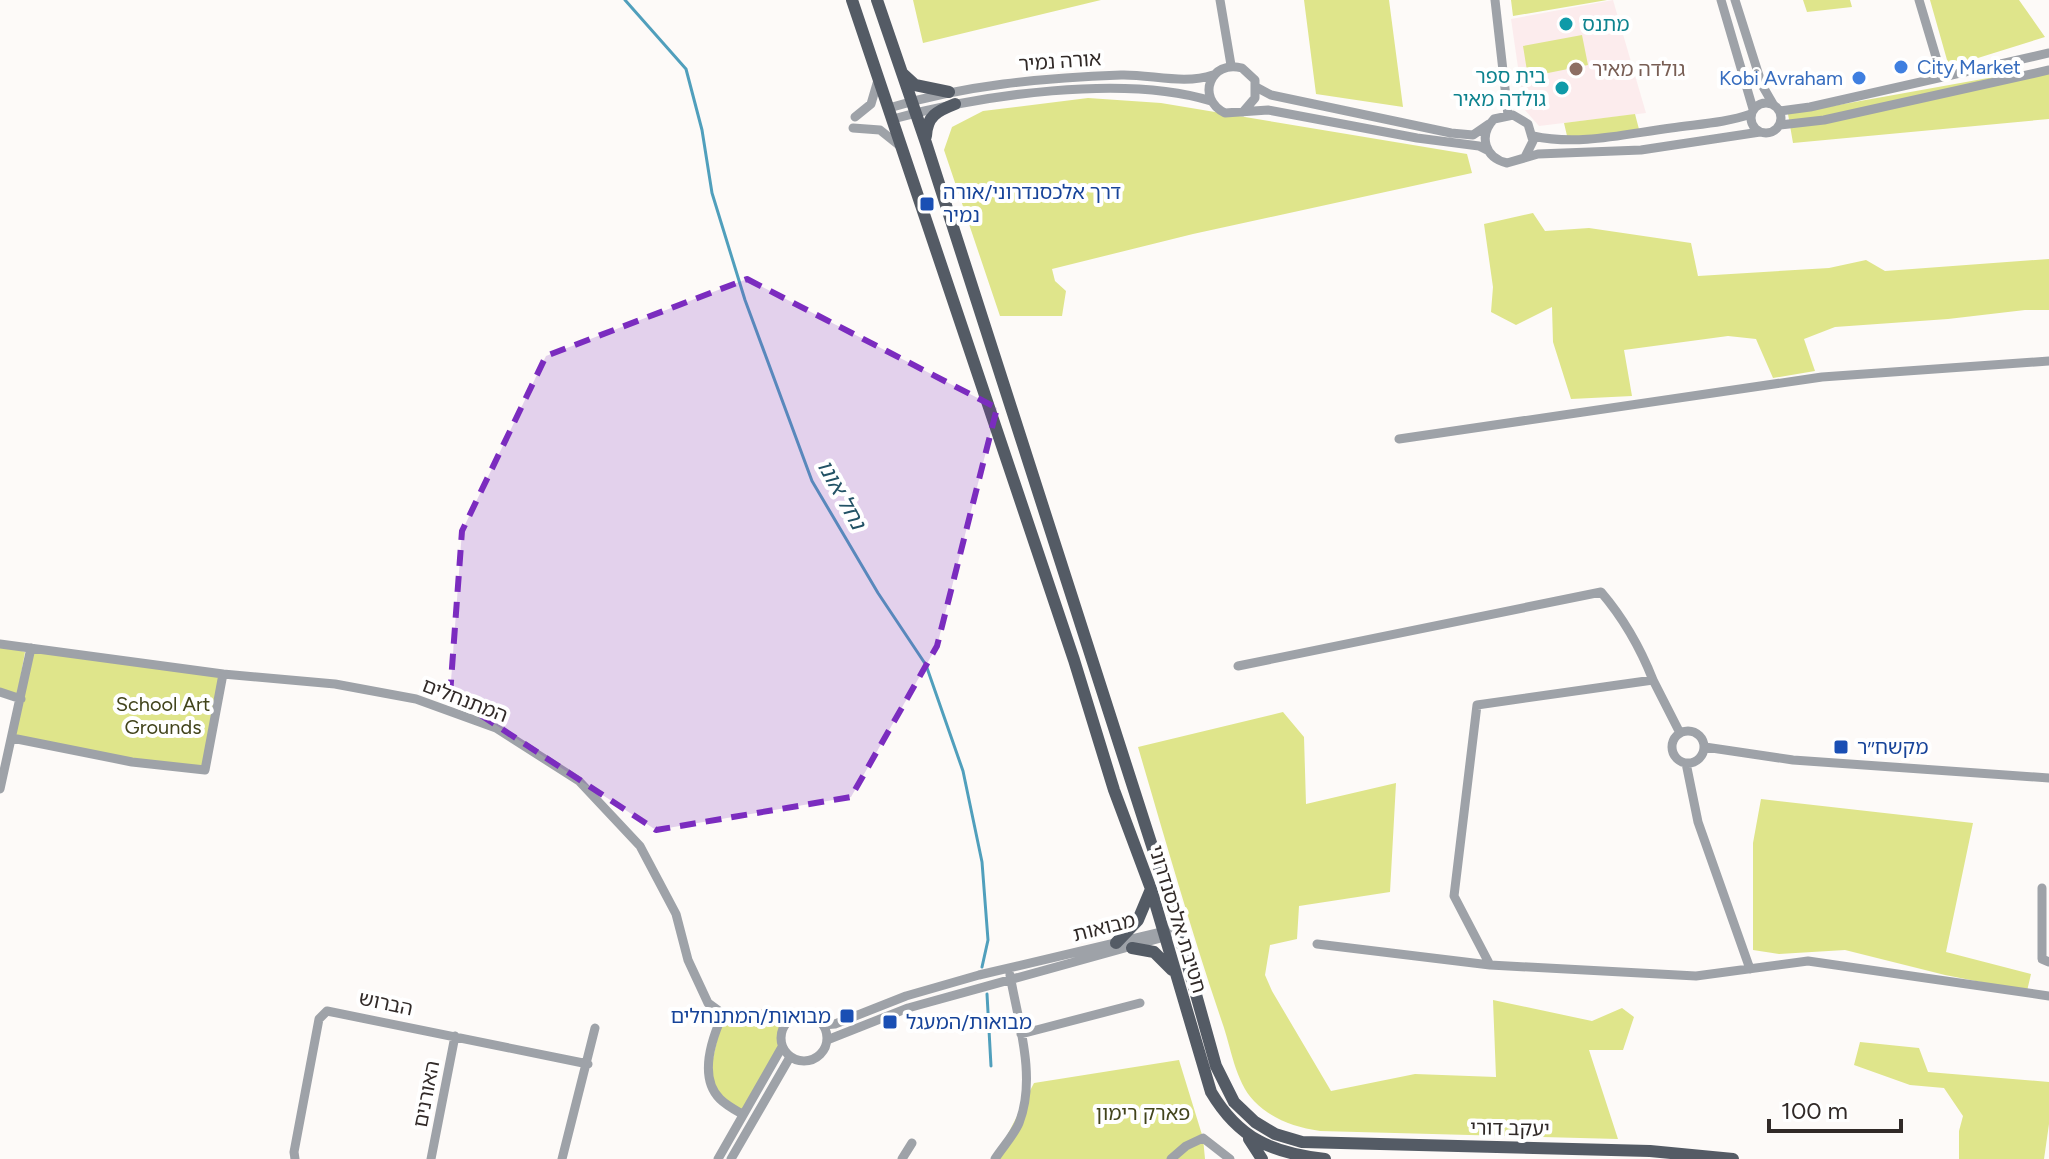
<svg xmlns="http://www.w3.org/2000/svg" width="2049" height="1159" viewBox="0 0 2049 1159" font-family="Figtree,'Noto Sans Hebrew',sans-serif">
	<rect width="100%" height="100%" fill="#fdfaf8"/>
	<!-- education -->
	<path fill="#fceced" d="M1613,0l33,113 -107,13 -15,-17 -13,-90z"/>
	<!-- green -->
	<path fill="#dfe58b" d="M913,0h188l-178,43z
		M1304,0h85l14,107 -87,-13z
		M1511,0h96l-94,16z
		M1803,0h47l2,7 -45,5z
		M1930,0h89l26,37 -96,30z
		M1582,35l6,30 -60,12 -5,-31z
		M2049,67v52l-256,24 -5,-29z
		M1088,98l73,5 306,51 5,19 -279,61 -141,35 3,12 11,10 -4,25h-62l-56,-166 8,-23 31,-16z
		M1635,114l5,19 -72,7 -4,-17z
		M1533,213l12,18 44,-3 102,15 7,33 131,-8 37,-8 19,11 164,-12v51h-24l-77,9 -113,8 -31,12 11,32 -42,7 -17,-39 -28,-3 -104,14 8,46 -61,3 -18,-57 -1,-35 -36,18 -25,-13 2,-25 -9,-63z
		M0,645l25,7 -8,44 -17,-5z
		M34,651l189,23 -18,96 -95,-12 -95,-22z
		M1283,712l21,25 2,67 90,-21 -6,109 -91,14 -2,33 -27,6 -5,30 7,16 59,100 84,-17 81,3 -3,-77 99,21 30,-13 12,9 -11,33h-34l29,89 -298,-8c-26,-4 -47,-11 -66,-30 -19,-20 -23,-54 -32,-79 -31,-91 -57,-183 -84,-275z
		M1761,799l212,24 -27,129 85,22 -4,17 -82,-16 -100,-25 -66,4 -26,-4v-107z
		M723,1014h43l21,8 -6,9 1,16 -40,67 -23,-16 -10,-22z
		M1860,1042l59,6 9,24 121,10v42l-5,35h-85v-28l4,-15 -19,-28 -34,-3 -56,-20z
		M1179,1060l24,78 2,21h-210l39,-76z"/>
	<g fill="none" stroke-linecap="round" stroke-linejoin="round">
		<!-- stream -->
		<path stroke="#509fbc" stroke-width="3" d="M625,0l61,69 16,61 10,63 33,107 67,181 66,112 48,72 37,106 19,91 6,78 -6,27
			M987,994l4,72"/>
		<!-- minor -->
		<path stroke="#9ea2a8" stroke-width="9" d="M1220,0l11,65
			M1495,0l13,115
			M1721,0l32,109
			M1735,0l27,85 11,19
			M1919,0l23,77
			M1256,87l15,8 180,38 22,2 16,-11
			M1751 118a15 15 0 1 1 30 0a15 15 0 1 1-30 0Z
			M889,108c75,-23 153,-30 232,-33 29,-1 63,10 92,0
			M1780,111l30,-4 239,-54
			M1243,112l12,-14v-18l-13,-12c-31,-9 -47,30 -17,45l43,-3 149,28 62,8 8,4
			M855,117l16,-13 7,-24
			M893,119c87,-24 231,-45 318,-18
			M1780,125l44,-5 225,-50
			M853,128l27,2 20,16
			M1533,136c46,10 92,-2 138,-8 27,-4 54,-5 80,-14
			M1525,157l8,-16 -5,-17 -15,-9 -19,4c-16,17 -9,39 13,44l31,-9 103,-4 119,-18
			M1399,439l423,-62 227,-16
			M0,644l223,30 112,10 81,15 80,29 83,53 61,65 36,68 12,46 20,43 15,11h43l21,8
			M1238,666l363,-74c24,28 39,55 52,88
			M0,692l21,7
			M1672 747a16 16 0 1 1 32 0a16 16 0 1 1-32 0Z
			M12,738l120,24 73,8 18,-96
			M1705,747l88,13 256,18
			M1686,763l12,59 52,147
			M0,789l31,-141
			M2042,888v71l7,3
			M1317,944l173,21 206,11 112,-15 241,35
			M1490,965l-36,-69 23,-191 176,-25 27,53
			M723,1014c-11,24 -25,63 -3,85 6,6 15,11 22,15
			M781 1038a23 23 0 1 1 46 0a23 23 0 1 1-46 0Z
			M823,1025l12,-1 71,-28 73,-21 191,-45
			M1021,1034l119,-31
			M827,1040l81,-32 260,-72
			M295,1159l-1,-7 25,-133 8,-8 261,53
			M431,1159l24,-123
			M562,1159l33,-131
			M718,1159l64,-112
			M731,1159l59,-102
			M902,1159l10,-16
			M995,1159c7,-11 19,-24 24,-36 18,-45 -1,-102 -9,-148
			M1171,1159l15,-13 17,-8 27,21"/>
		<!-- major -->
		<path stroke="#545b65" stroke-width="12" d="M852,0l222,660 40,130 37,99 60,203c28,47 61,61 114,67
			M877,0l49,143 245,762 45,161 18,36 21,20 20,12 27,8 348,9 83,8
			M903,74l12,11 34,7
			M926,136c1,-20 11,-25 29,-32
			M1116,943l22,-23 13,-31
			M1132,948l22,4 18,18
			M1249,1139l13,20"/>
	</g>
	<!-- marked area -->
	<path fill="#7b2cbf" fill-opacity="0.2" stroke="#7b2cbf" stroke-width="6" stroke-dasharray="16 10" stroke-linejoin="round" d="M747,279l250,129 -60,238 -86,151 -195,33 -206,-135 12,-164 84,-175z"/>
	<!-- markers -->
	<g fill="#0f9aa8" stroke="#fff" stroke-width="3">
		<circle cx="1566" cy="24" r="8"/>
		<circle cx="1562" cy="88" r="8"/>
	</g>
	<g fill="#3f7fe0" stroke="#fff" stroke-width="3">
		<circle cx="1901" cy="67" r="8"/>
		<circle cx="1859" cy="78" r="8"/>
	</g>
	<circle fill="#8d6e63" stroke="#fff" stroke-width="3" cx="1576" cy="69" r="8"/>
	<g fill="#1a4fb4" stroke="#fff" stroke-width="3">
		<rect x="919" y="196" width="16" height="16" rx="4"/>
		<rect x="1833" y="739" width="16" height="16" rx="4"/>
		<rect x="839" y="1008" width="16" height="16" rx="4"/>
		<rect x="882" y="1014" width="16" height="16" rx="4"/>
	</g>
	<g text-anchor="middle" stroke-width="8" stroke-linejoin="round" paint-order="stroke">
		<!-- culture labels -->
		<g font-size="20" fill="#0d838f" stroke="#fff" text-anchor="start">
			<text x="1582" y="31">מתנס</text>
			<text x="1546" y="83" text-anchor="end">בית ספר<tspan x="1546" dy="23">גולדה מאיר</tspan></text>
		</g>
		<!-- street labels -->
		<g font-size="20" fill="#312a28" stroke="#fff">
			<text transform="translate(1060 61) rotate(-4)" y="7">אורה נמיר</text>
			<text transform="translate(465 700) rotate(21)" y="7">המתנחלים</text>
			<text transform="translate(1178 919) rotate(73)" y="7">חטיבת אלכסנדרוני</text>
			<text transform="translate(1104 927) rotate(-14)" y="7">מבואות</text>
			<text transform="translate(386 1003) rotate(12)" y="7">הברוש</text>
			<text transform="translate(426 1094) rotate(-79)" y="7">האורנים</text>
			<text transform="translate(1510 1128) rotate(1)" y="7">יעקב דורי</text>
		</g>
		<!-- shop labels -->
		<g font-size="20" fill="#366cbe" stroke="#fff" text-anchor="start">
			<text x="1917" y="74">City Market</text>
			<text x="1843" y="85" text-anchor="end">Kobi Avraham</text>
		</g>
		<!-- education labels -->
		<g font-size="20" fill="#785e54" stroke="#fff" text-anchor="start">
			<text x="1592" y="76">גולדה מאיר</text>
		</g>
		<!-- transit labels -->
		<g font-size="20" fill="#164399" stroke="#fff" text-anchor="start">
			<text x="943" y="199">דרך אלכסנדרוני/אורה<tspan x="943" dy="23">נמיר</tspan></text>
			<text x="1857" y="754">מקשח״ר</text>
			<text x="831" y="1023" text-anchor="end">מבואות/המתנחלים</text>
			<text x="906" y="1029">מבואות/המעגל</text>
		</g>
		<!-- park labels -->
		<g font-size="20" fill="#42441c" stroke="#fff">
			<text x="163" y="711">School Art<tspan x="163" dy="23">Grounds</tspan></text>
			<text x="1143" y="1120">פארק רימון</text>
		</g>
		<!-- water labels -->
		<g font-size="22" font-style="italic" fill="#225265" stroke="#fff">
			<text transform="translate(842 494) rotate(61)" y="8">נחל אונו</text>
		</g>
	</g>
	<!-- scale -->
	<path d="M1769 1119v12h132v-12" fill="none" stroke="#312a28" stroke-width="4"/>
	<text x="1781" y="1119" font-size="24" fill="#312a28" stroke="#ffffff" stroke-width="6" paint-order="stroke">100 m</text>
</svg>
